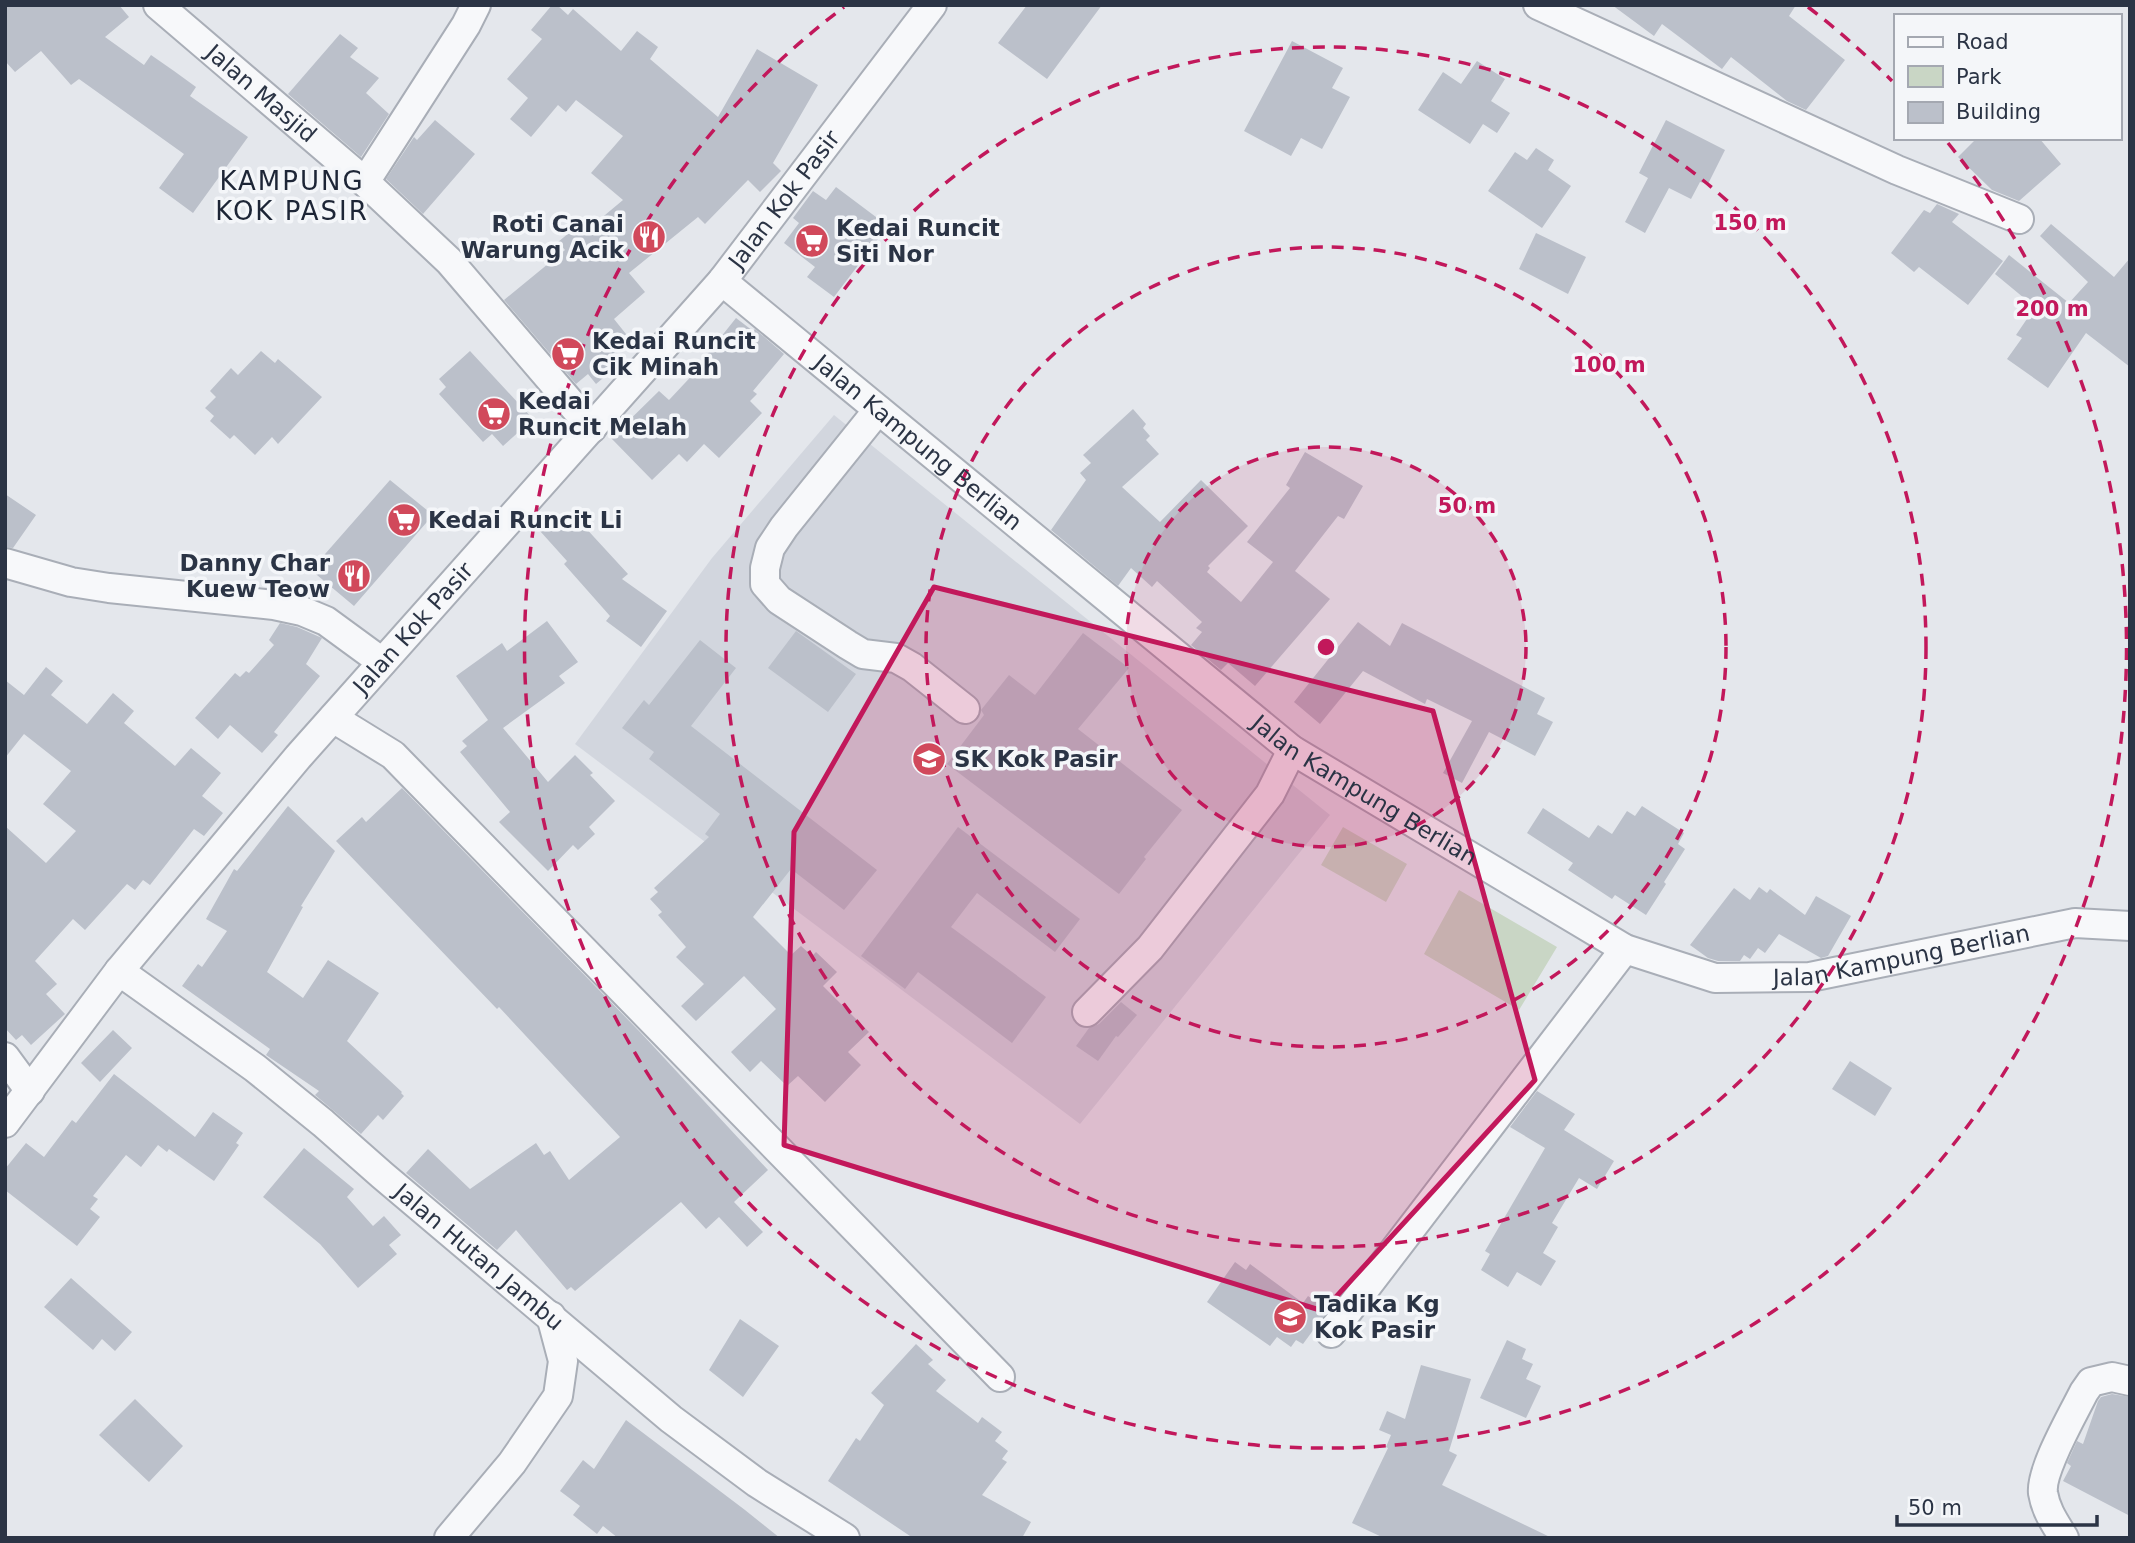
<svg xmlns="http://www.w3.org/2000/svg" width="2135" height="1543" viewBox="0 0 2135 1543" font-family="'DejaVu Sans',sans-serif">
	<rect width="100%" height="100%" fill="#e4e7ec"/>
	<!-- built -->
	<path fill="#d2d6de" d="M834,415l496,400 -250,309 -505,-380 137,-186z"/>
	<!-- green -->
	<path fill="#c9d6c5" d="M1343,827l64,37 -21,38 -65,-37z
		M1459,890l98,57 -38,63 -95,-56z"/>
	<!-- building -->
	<path fill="#bbc0ca" d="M5,5h114l10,12 -24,20 39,28 7,-10 23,16 22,16 -6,9 58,41 -55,76 -34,-25 25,-34 -105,-75 -8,6 -30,-34 -26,21 -10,-11z
		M552,5h5l11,10 5,-6 48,42 16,-20 21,16 -8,12 68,58 39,-68 61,36 -45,78 8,8 -21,21 -12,-12 -43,44 -7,-7 -69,56 16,19 -31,27 16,20 -23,20 8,9 -19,16 -8,-10 -12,10 -72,-84 61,-50 -7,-8 17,-14 6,7 42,-35 -32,-27 32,-37 -47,-36 -10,12 -8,-7 -27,32 -21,-18 18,-21 -21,-19 35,-40 -11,-9z
		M1027,5h75l-55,74 -49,-36z
		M1612,5h184l-7,11 56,44 -39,50 -19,-9 -56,-44 -9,12 -60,-45 -8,12z
		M340,34l18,14 -8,9 29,21 -13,15 23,21 -28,43 -73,-63z
		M1292,41l51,27 -11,20 18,9 -28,52 -21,-11 -10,18 -47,-25z
		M1477,61l28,18 -14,22 19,12 -13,20 -14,-9 -13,20 -52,-34 25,-38 18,12z
		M435,120l40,34 -52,60 -37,-35 28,-42 3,3z
		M1666,120l59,30 -17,34 -8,-2 -9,17 -22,-11 -24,45 -20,-11 23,-44 -9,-5z
		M1977,138h62l22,26 -42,37 -27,-11 -34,-33z
		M1536,148l18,12 -6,10 23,16 -29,42 -54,-37 27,-39 12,8z
		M836,187l52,39 -54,71 -27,-20 8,-10 -31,-24 15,-20 -6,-5 20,-27 13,9z
		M1937,204l22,10 -7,8 51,39 -35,44 -49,-38 -5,5 -23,-19 33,-43 6,3z
		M2051,224l63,53 16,-19v109l-44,-34 -38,55 -41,-29 15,-21 -6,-3 19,-28 -40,-33 14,-19 60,48 19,-21 -48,-46z
		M1536,233l50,24 -18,37 -49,-25z
		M736,318l17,13 2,-2 29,25 -31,37 4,3 -7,7 12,12 -43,45 -15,-14 -17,18 -8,-8 -27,26 -41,-42 48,-47 10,9 30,-32 -2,-1z
		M261,351l14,12 3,-4 44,38 -44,47 -6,-7 -17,18 -21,-20 -4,4 -20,-18 4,-5 -9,-8 11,-11 -6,-6 21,-23 7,7z
		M470,351l63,68 -30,27 -11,-12 -9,8 -44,-48 7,-7 -7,-8z
		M1133,409l13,15 -3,4 7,8 -4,4 13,14 -37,33 38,35 41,-42 47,46 -40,40 2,2 -3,4 34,30 32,-40 -26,-20 43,-54 -4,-3 19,-33 58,34 -19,33 -6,-3 -43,55 35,28 -75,87 -27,-23 -7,7 -30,-25 11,-13 -6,-4 6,-6 -45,-41 -5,6 -21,-19 -13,18 -67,-56 35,-50 -6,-7 11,-10 -8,-8z
		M390,480l43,35 -79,91 -43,-36z
		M5,494l31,21 -23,33 -8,-1z
		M571,512l57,62 -6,5 45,32 -26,36 -35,-26 4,-5 -46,-52 3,-3 -27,-30 16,-15 5,6z
		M547,621l31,41 -19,14 6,7 -62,45 45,54 27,-27 18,18 -3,2 25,26 -26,26 6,7 -17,16 -5,-5 -25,26 -49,-49 11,-10 -50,-60 7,-6 -5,-5 26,-21 -32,-44 46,-33 5,8z
		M1358,622l32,24 12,-23 143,75 -8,16 16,8 -18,34 -46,-24 -27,51 -19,-10 29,-52 -45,-22 -2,5 -62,-33 -43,53 -26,-22z
		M280,623l17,4 25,11 -16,26 14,12 -46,56 4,3 -16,18 -32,-28 -12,14 -23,-21 40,-45 5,4 6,-6 3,2 25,-28 -5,-5z
		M796,631l60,43 -28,38 -60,-44z
		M1083,633l46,35 -51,61 104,81 -38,47 2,2 -27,35 -172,-130 37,-49 -3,-5 28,-35 26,20z
		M700,640l36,28 -45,58 186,144 -33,40 -53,-41 -38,48 38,38 10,-9 11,10 4,-4 21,20 -14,14 46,46 -21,20 13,13 -36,37 -27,-26 -11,10 -26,-25 -11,11 -19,-20 45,-43 -32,-33 -48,45 -15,-15 23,-22 -28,-27 10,-10 -28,-32 4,-3 -12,-13 8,-7 -4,-4 55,-51 -4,-3 15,-20 -71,-55 5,-7 -32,-24 22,-28 5,5z
		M46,667l17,14 -12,14 36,29 26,-31 21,18 -10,12 51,43 16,-18 30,25 -19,23 21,17 -19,23 -10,-7 -44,56 -7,-5 -8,10 -8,-6 -42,46 -12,-11 -38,42 22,23 -11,10 19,20 -34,31 -9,-10 -6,5 -11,-12v-202l41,37 30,-32 -33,-27 28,-33 -47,-37 -19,24v-78l19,15z
		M402,788l239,245 127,137 -34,32 29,30 -16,15 -28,-30 -13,12 -25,-27 -106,89 -4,-4 -4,3 -51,-60 -19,20 -91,-77 22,-24 42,40 66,-46 8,12 6,-4 19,29 51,-43 -121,-130 -2,2 -161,-168 26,-24 4,5z
		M288,806l47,45 -34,55 2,1 -36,65 36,26 25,-38 51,33 -32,48 55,51 -1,1 3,3 -21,24 -5,-5 -17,19 -46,-39 4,-4 -53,-36 4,-6 -88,-63 16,-22 4,3 25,-36 -21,-12 28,-50 3,2z
		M1642,806l42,27 -6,11 7,5 -21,33 2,2 -20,31 -31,-20 -3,4 -44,-29 5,-7 -46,-30 16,-25 46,30 9,-13 14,9 15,-23 8,5z
		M958,827l122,92 -25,33 -78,-59 -26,34 95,70 -34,46 -94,-71 -13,17 -44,-33z
		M1759,887l8,6 3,-4 35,26 11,-19 35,20 -23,40 -7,2 -42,-24 -14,19 -7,-5 -8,11 -6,-4 -4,6h-22l-10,-3 -18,-13 44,-57 16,12z
		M1121,1002l16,13 -19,22 -2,-1 -18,25 -22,-15 13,-18 10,-4z
		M113,1030l19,18 -32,34 -19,-19z
		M1850,1061l42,27 -17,28 -43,-27z
		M114,1074l81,63 18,-25 30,21 -7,10 3,2 -25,36 -45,-32 -2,3 -9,-7 -17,22 -15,-12 -33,41 5,3 -8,10 10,8 -23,29 -72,-56v-21l21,-26 18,14 28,-37 4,3z
		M1537,1091l38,23 -11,16 50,31 -17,28 -18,-11 -27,45 6,4 -15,26 13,8 -15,25 -24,-14 -9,15 -27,-17 9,-16 -5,-3 60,-103 -35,-21z
		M304,1148l50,41 -7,8 26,29 11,-10 17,19 -12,10 8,9 -39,34 -38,-44 -57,-47z
		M1235,1262l11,8 4,-6 53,39 5,-7 20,14 -25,34 -7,-4 -5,7 -14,-10 -7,9 -63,-44z
		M71,1278l61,54 -17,19 -13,-12 -9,11 -49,-43z
		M740,1319l39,27 -36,51 -34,-27z
		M1507,1340l19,9 -4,10 11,5 -7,15 15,7 -15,32 -46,-20z
		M916,1344l17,16 -5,4 18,16 -10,11 42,32 4,-6 20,15 -7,9 13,10 -6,8 5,3 -25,33 49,27 -9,16h-109l-85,-57 28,-43 4,3 24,-36 -13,-12z
		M1421,1365l50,14 -22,72 8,4 -15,30 110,53h-168l-32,-15 36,-75 -2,-1 5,-12 -12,-5 8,-19 18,8z
		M2112,1394l18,3v119l-67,-35 8,-15 -4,-3 10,-22 6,3 15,-43 3,-4z
		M135,1399l48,47 -34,36 -50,-47z
		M626,1420l119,90 35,28h-162l-15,-12 -6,8 -24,-19 7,-9 -20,-15 23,-31 11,9z"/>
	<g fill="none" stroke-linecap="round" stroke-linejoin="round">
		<!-- minor casing -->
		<g stroke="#a9aeb7" stroke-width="32">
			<g id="minor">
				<path id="s1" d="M158,5l207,177 84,79 143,167"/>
				<path d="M1538,5l359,165 122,49"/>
				<path d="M365,182l101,-157 10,-20"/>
				<path id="s2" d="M722,281l570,469 333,199 90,29 95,-1 265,-54 55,3"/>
				<path d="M878,410l-94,117 -14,21 -5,20v16l14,16 69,45 15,9 33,4 16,9 53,42"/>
				<path d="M5,563l66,19 38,6 165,17 28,6 24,10 56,41"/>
				<path d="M333,718l60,37 607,622"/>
				<path id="s3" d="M119,971l136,97 68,55 59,52 289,244 86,64 88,55"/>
				<path d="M1087,1012l63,-64 120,-154 22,-44"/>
				<path d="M5,1057l25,34"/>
				<path id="s4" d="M5,1123l114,-152 179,-214 424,-476 210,-276"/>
				<path d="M1331,1333l294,-384"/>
				<path d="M449,1538l63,-75 46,-67 5,-35 -12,-45"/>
				<path d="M2064,1538c-9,-15 -18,-27 -21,-45 -3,-22 30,-79 41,-101l7,-10 21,-5 18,4"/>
			</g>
		</g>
		<!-- minor -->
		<use href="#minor" stroke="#f7f8fa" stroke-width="28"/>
	</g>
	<!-- marked area -->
	<path fill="#c2185b" fill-opacity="0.2" stroke="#c2185b" stroke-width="5" stroke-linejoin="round" d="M934,587l499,124 102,369 -212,231 -539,-166 10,-313z"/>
	<!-- distance rings -->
	<circle cx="1326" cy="647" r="200" fill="#c2185b" fill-opacity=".12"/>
	<g fill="none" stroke="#c2185b" stroke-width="3.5" stroke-dasharray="12 9">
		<circle cx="1326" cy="647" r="200"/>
		<circle cx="1326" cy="647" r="400"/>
		<circle cx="1326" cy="647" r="600"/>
		<path d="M1808 7A801 801 0 0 1 1892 81M1948 143A801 801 0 1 1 844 7"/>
	</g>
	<!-- icons -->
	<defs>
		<g id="restaurant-disc" transform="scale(1.75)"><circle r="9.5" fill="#d1495b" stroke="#f4f6f9"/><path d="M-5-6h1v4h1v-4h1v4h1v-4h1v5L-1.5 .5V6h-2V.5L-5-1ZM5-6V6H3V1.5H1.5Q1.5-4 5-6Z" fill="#fff"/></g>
		<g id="supermarket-disc" transform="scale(1.75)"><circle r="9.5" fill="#d1495b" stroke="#f4f6f9"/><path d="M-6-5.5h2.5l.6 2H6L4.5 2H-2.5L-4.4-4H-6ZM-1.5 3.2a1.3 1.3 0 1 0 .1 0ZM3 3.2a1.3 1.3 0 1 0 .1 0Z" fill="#fff"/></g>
		<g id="school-disc" transform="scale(1.75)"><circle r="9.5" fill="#d1495b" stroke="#f4f6f9"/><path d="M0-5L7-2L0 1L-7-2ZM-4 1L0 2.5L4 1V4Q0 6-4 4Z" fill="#fff"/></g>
	</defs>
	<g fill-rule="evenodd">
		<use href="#restaurant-disc" x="649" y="237"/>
		<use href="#supermarket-disc" x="812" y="241"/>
		<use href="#supermarket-disc" x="568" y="354"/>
		<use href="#supermarket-disc" x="494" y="414"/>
		<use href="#supermarket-disc" x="404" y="520"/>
		<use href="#restaurant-disc" x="354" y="576"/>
		<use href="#school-disc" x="929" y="759"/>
		<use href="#school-disc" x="1290" y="1317"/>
	</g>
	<g text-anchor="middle" stroke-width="7" stroke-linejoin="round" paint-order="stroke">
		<!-- street labels -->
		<g font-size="23" fill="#2b3445" stroke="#f4f6f9">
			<text dy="8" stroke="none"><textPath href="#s1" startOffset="136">Jalan Masjid</textPath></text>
			<text dy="8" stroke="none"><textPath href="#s4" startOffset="1209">Jalan Kok Pasir</textPath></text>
			<text dy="8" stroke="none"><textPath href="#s2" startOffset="254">Jalan Kampung Berlian</textPath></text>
			<text dy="8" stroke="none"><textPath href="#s4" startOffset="642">Jalan Kok Pasir</textPath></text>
			<text dy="8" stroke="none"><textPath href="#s2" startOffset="821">Jalan Kampung Berlian</textPath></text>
			<text dy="8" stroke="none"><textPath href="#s2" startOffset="1409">Jalan Kampung Berlian</textPath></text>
			<text dy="8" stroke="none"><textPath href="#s3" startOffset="460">Jalan Hutan Jambu</textPath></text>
		</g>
		<!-- poi labels -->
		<g font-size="23" font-weight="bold" fill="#2b3445" stroke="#f4f6f9" text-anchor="start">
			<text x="624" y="232" text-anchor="end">Roti Canai<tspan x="624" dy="26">Warung Acik</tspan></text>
			<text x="836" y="236">Kedai Runcit<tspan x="836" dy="26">Siti Nor</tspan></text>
			<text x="592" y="349">Kedai Runcit<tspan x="592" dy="26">Cik Minah</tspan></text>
			<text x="518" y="409">Kedai<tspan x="518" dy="26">Runcit Melah</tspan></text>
			<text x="428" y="528">Kedai Runcit Li</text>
			<text x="330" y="571" text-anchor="end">Danny Char<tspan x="330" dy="26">Kuew Teow</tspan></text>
			<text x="954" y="767">SK Kok Pasir</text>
			<text x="1314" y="1312">Tadika Kg<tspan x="1314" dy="26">Kok Pasir</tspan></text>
		</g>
		<!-- quarter labels -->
		<g font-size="26" letter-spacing="2" fill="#1d2536" stroke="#f4f6f9">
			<text x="292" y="190">KAMPUNG<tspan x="292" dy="30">KOK PASIR</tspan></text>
		</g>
	</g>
	<circle cx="1326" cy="647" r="10" fill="#c2185b" stroke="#f4f6f9" stroke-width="3.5"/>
	<g font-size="21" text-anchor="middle" font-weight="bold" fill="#c2185b" stroke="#f4f6f9" stroke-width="7" stroke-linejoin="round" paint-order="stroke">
		<text x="1750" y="230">150 m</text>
		<text x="2052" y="316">200 m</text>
		<text x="1609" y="372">100 m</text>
		<text x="1467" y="513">50 m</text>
	</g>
	<!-- border -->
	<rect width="2135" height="1543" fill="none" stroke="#2b3445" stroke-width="14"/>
	<!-- legend -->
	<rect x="1894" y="14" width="228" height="126" fill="#f4f6f9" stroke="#a4a8b1" stroke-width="2"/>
	<rect x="1908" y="37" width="35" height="10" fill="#f7f8fa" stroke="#a4a8b1" stroke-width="2"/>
	<text x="1956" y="49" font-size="21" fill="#2b3445">Road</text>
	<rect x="1908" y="66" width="35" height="21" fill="#c9d6c5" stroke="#a4a8b1" stroke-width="2"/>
	<text x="1956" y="84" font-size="21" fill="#2b3445">Park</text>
	<rect x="1908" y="102" width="35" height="21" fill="#bbc0ca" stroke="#a4a8b1" stroke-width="2"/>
	<text x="1956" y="119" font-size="21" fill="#2b3445">Building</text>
	<!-- scale -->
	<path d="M1897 1515v10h200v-10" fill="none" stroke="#2b3445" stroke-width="3.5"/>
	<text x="1908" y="1515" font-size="21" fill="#2b3445" stroke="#f4f6f9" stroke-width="5" paint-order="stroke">50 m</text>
</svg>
